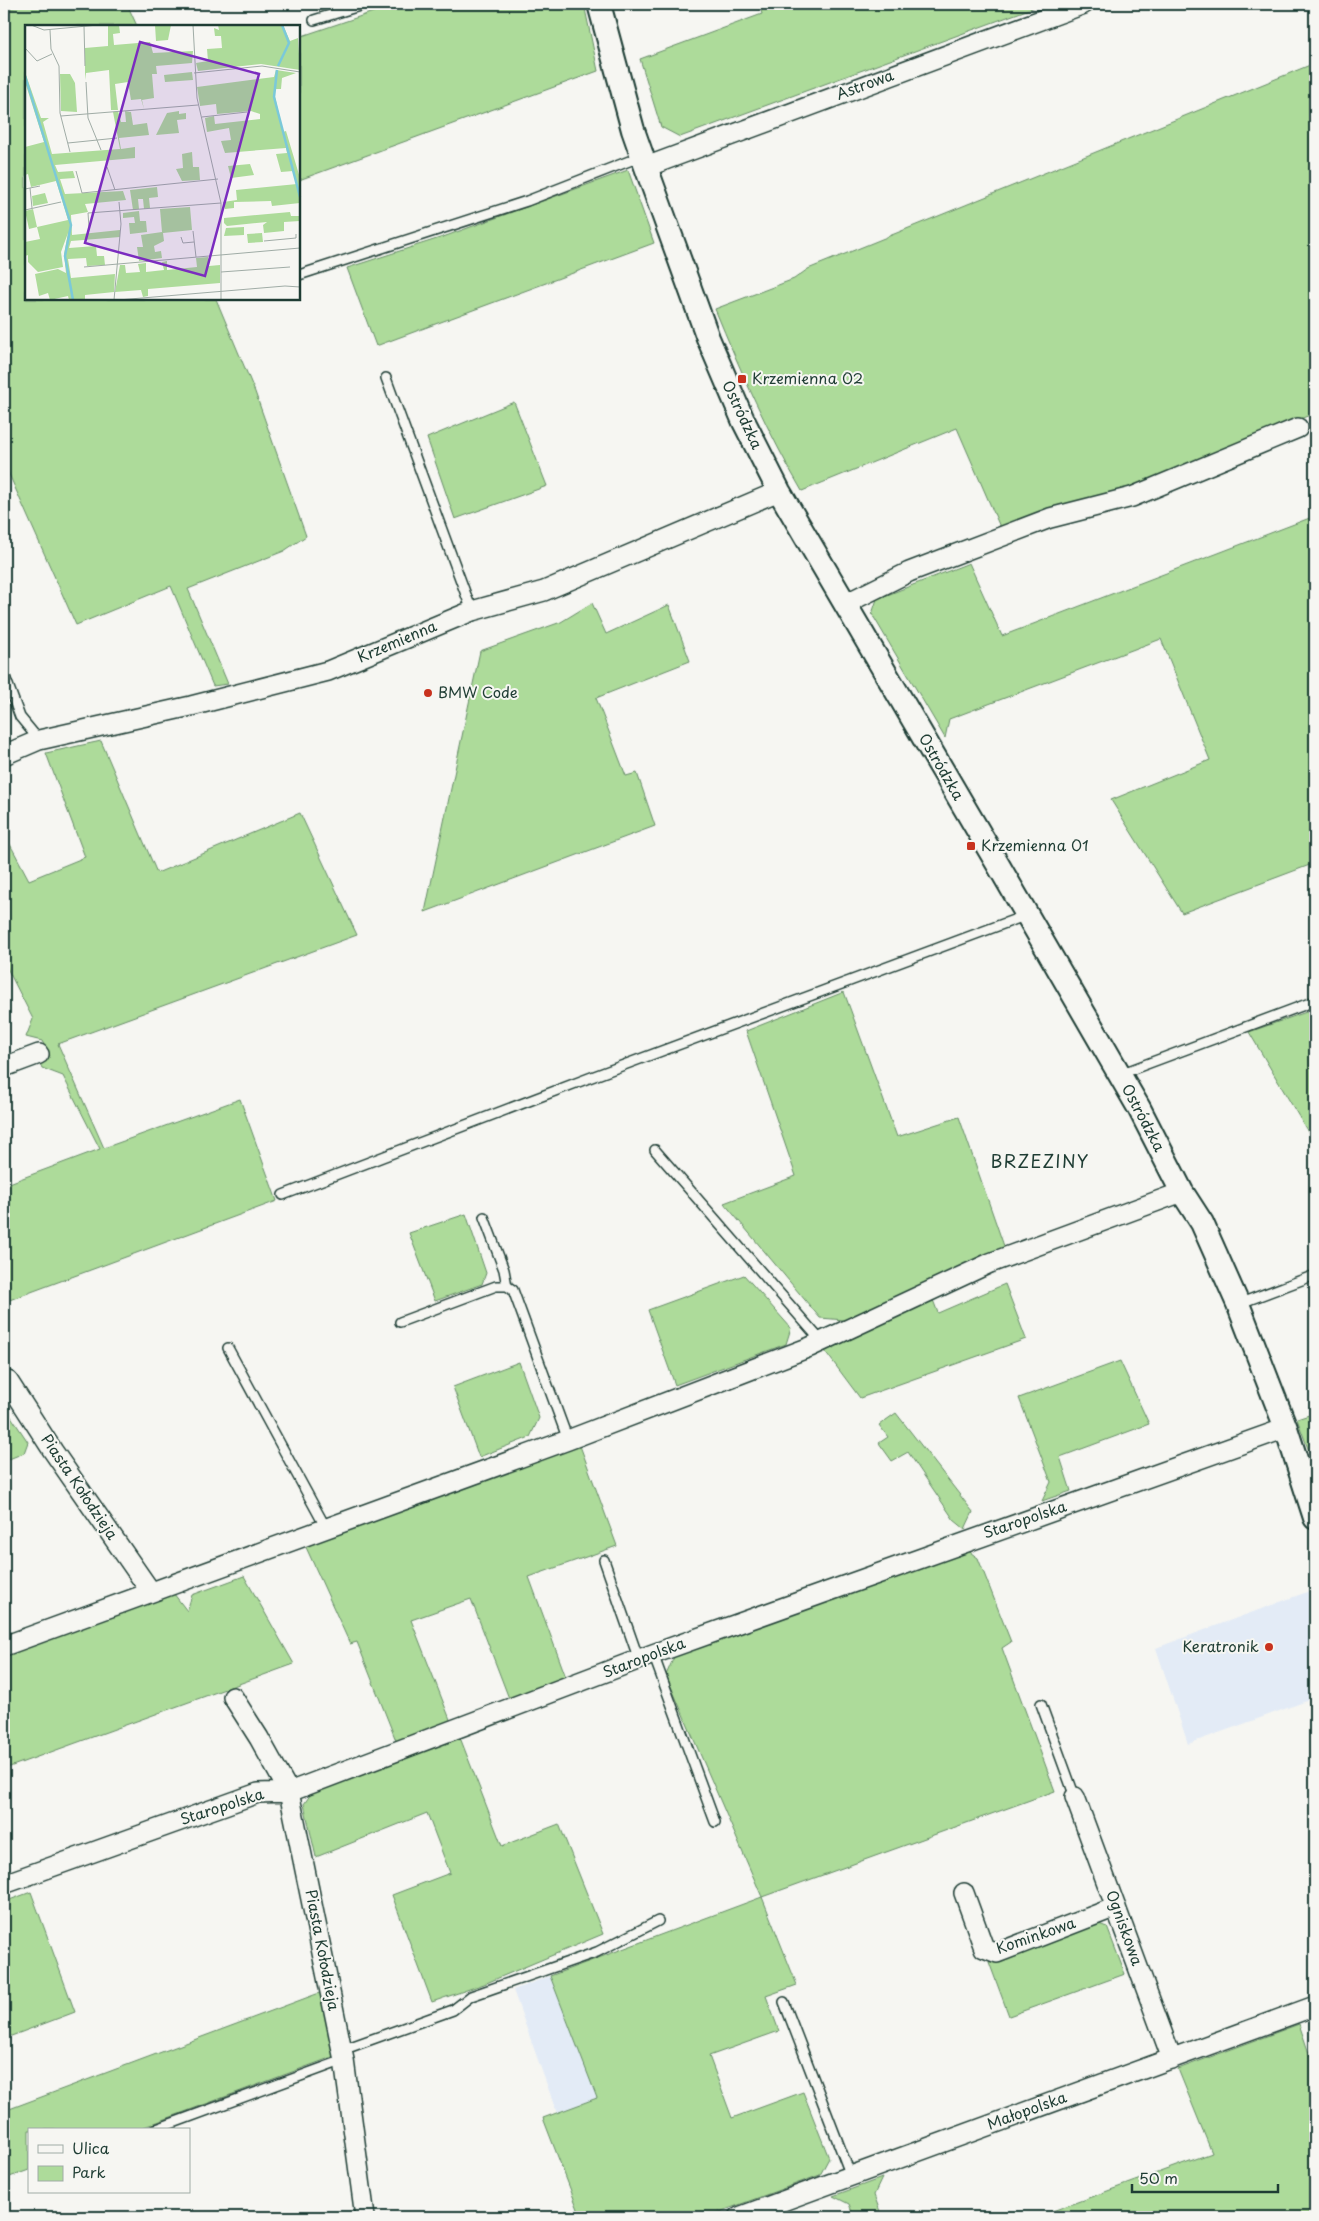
<svg xmlns="http://www.w3.org/2000/svg" width="1319" height="2221" viewBox="0 0 1319 2221" font-family="'Playpen Sans',sans-serif">
	<rect width="100%" height="100%" fill="#f6f6f2"/>
	<filter id="ink" filterUnits="userSpaceOnUse"><feTurbulence type="fractalNoise" baseFrequency=".02" numOctaves="2"/><feDisplacementMap in="SourceGraphic" scale="10" xChannelSelector="R" yChannelSelector="G"/><feConvolveMatrix kernelMatrix="1 2 1 2 8 2 1 2 1" color-interpolation-filters="sRGB"/></filter>
	<g filter="url(#ink)">
		<!-- built -->
		<path fill="#e3ebf6" d="M1315,1589v109l-127,46 -32,-96z
			M550,1976l47,122 -40,15 -44,-123z"/>
		<!-- green -->
		<path fill="#addb9a" stroke="#668c67" d="M22,4h105l10,22h-111v273h190l39,93 51,144 -22,15 -96,38 40,95 -15,2 -42,-100 -95,39 -72,-162v-452z
			M397,4h187l14,67 -299,109v-143z
			M759,4h284l-363,133 -19,-10 -21,-68 122,-45z
			M1315,63v350l-194,79 -61,13 -60,22 -43,-99 -155,63c-34,-58 -61,-119 -87,-182l79,-30 14,-10z
			M628,170l26,73 -278,103 -29,-78 96,-31z
			M514,402l33,84 -92,33 -28,-81z
			M1315,516v347l-133,50 -71,-113 99,-40 -49,-121 -212,80 -4,19 -73,-124 5,-15 92,-36 33,73z
			M592,603l14,31 63,-29 21,56 -94,37 30,78 11,-3 18,53 -230,86 55,-261 81,-29z
			M101,741l56,132 143,-60 57,122 -299,109 46,104 136,-49 37,102 -273,101v-117l96,-36 -37,-73 -21,-8 -4,-9 12,-3 -8,-15 -16,-4 7,-18 -29,-57v-129l25,47 56,-23 -39,-104z
			M844,992l53,145 62,-20 46,132 -160,71 -25,-2 -96,-115 72,-27 -50,-145z
			M1315,1009v135l-66,-112z
			M466,1214l20,59 -4,11 -47,17 -26,-68z
			M744,1275l47,53 -5,16 -111,41 -27,-75z
			M1005,1284l21,55 -166,59 -35,-47 108,-51 5,13z
			M1120,1361l29,63 -89,33 11,34 -29,10 9,-19 -32,-84z
			M519,1362l20,56 -9,19 -51,20 -26,-70z
			M4,1406l24,36 -4,11 -20,8z
			M896,1413l77,99 -8,17 -11,-9 -46,-68 -16,9 -13,-18 9,-6 -9,-12z
			M1315,1413v54l-18,-48z
			M579,1443l38,103 -88,31 38,103 -57,21 -39,-102 -60,21 40,102 -54,21 -40,-101 -7,2 -45,-99z
			M967,1550l11,8 33,84 -9,6 53,143 -293,106 35,88 -31,11 13,35 -70,25 23,62 71,-26 26,66 -9,17 -114,42h-125l-38,-99 54,-20 -47,-122 212,-79 -96,-222 8,-18z
			M244,1576l50,88 -290,105v-115l170,-60 13,17 5,-16z
			M459,1735l43,111 57,-22 44,110 -119,50 -52,18 -40,-107 58,-22 -23,-60 -111,44 -12,-53 9,-13z
			M31,1892l44,120 -69,26 -2,-136z
			M1096,1923l11,4 18,47 -116,42 -20,-54z
			M322,1992l13,64 -199,74h-107v40l-25,9v-68z
			M1299,2024l16,47v146h-279l176,-64 -34,-84z
			M882,2178l-8,17 8,22h-28l-5,-13 -16,-8z"/>
		<g fill="none" stroke-linecap="round" stroke-linejoin="round">
			<!-- service casing -->
			<g stroke="#1f3d34" stroke-width="12">
				<path id="service" d="M314,20l52,-16
					M299,275l228,-74 115,-45
					M386,378l86,233
					M4,674l16,43 19,23
					M1120,1074l195,-73
					M655,1150l167,192
					M283,1195l306,-117 438,-163
					M484,1217l20,53 3,16
					M1238,1304l77,-29
					M400,1322l96,-36h11l6,4 55,150
					M228,1348l98,180
					M604,1560l35,100
					M653,1654l62,168
					M1041,1704l34,93
					M784,2002l67,174
					M342,2050l111,-40 18,-14 126,-44 61,-31
					M154,2130l190,-70"/>
			</g>
			<!-- minor casing -->
			<g stroke="#1f3d34" stroke-width="22">
				<path id="minor" d="M646,167l438,-163
					M845,604l64,-32 141,-54 82,-21 166,-69
					M4,755l35,-15 152,-34 137,-35 144,-60 72,-20 235,-100
					M4,1067l35,-13
					M8,1381l45,70 98,141
					M4,1646l564,-206 242,-93 180,-84 192,-71
					M233,1697l26,41 30,54 55,268 21,157
					M1075,1797l97,262
					M4,1884l254,-91 31,-1 364,-138 633,-226
					M964,1893l20,55 13,5 119,-46
					M739,2217l576,-211"/>
			</g>
			<!-- tertiary casing -->
			<g stroke="#1f3d34" stroke-width="26">
				<path id="tertiary" d="M599,4l34,126 13,37 62,171 35,82 36,71 218,372 142,245 43,84 20,31 36,81 48,124 29,90"/>
			</g>
			<!-- service -->
			<use href="#service" stroke="#f6f6f2" stroke-width="9"/>
			<!-- minor -->
			<use href="#minor" stroke="#f6f6f2" stroke-width="19"/>
			<!-- tertiary -->
			<use href="#tertiary" stroke="#f6f6f2" stroke-width="22"/>
		</g>
	</g>
	<!-- markers -->
	<g fill="#c8321e" stroke="#f6f6f2" stroke-width="2">
		<rect x="737" y="374" width="10" height="10" rx="2.5"/>
		<circle cx="428" cy="693" r="5"/>
		<rect x="966" y="841" width="10" height="10" rx="2.5"/>
		<circle cx="1269" cy="1647" r="5"/>
	</g>
	<g text-anchor="middle" stroke-width="4" stroke-linejoin="round" paint-order="stroke">
		<!-- street labels -->
		<g font-size="15" fill="#1f3d34" stroke="#f6f6f2">
			<text transform="translate(865 85) rotate(-20)" y="5">Astrowa</text>
			<text transform="translate(742 415) rotate(65)" y="5">Ostródzka</text>
			<text transform="translate(397 642) rotate(-23)" y="5">Krzemienna</text>
			<text transform="translate(941 767) rotate(60)" y="5">Ostródzka</text>
			<text transform="translate(1143 1118) rotate(62)" y="5">Ostródzka</text>
			<text transform="translate(79 1487) rotate(56)" y="5">Piasta Kołodzieja</text>
			<text transform="translate(1025 1520) rotate(-19)" y="5">Staropolska</text>
			<text transform="translate(644 1658) rotate(-21)" y="5">Staropolska</text>
			<text transform="translate(222 1807) rotate(-18)" y="5">Staropolska</text>
			<text transform="translate(1124 1928) rotate(70)" y="5">Ogniskowa</text>
			<text transform="translate(1036 1936) rotate(-19)" y="5">Kominkowa</text>
			<text transform="translate(322 1950) rotate(79)" y="5">Piasta Kołodzieja</text>
			<text transform="translate(1027 2111) rotate(-20)" y="5">Małopolska</text>
		</g>
		<!-- poi labels -->
		<g font-size="15" fill="#1f3d34" stroke="#f6f6f2" text-anchor="start">
			<text x="752" y="384">Krzemienna 02</text>
			<text x="438" y="698">BMW Code</text>
			<text x="981" y="851">Krzemienna 01</text>
			<text x="1259" y="1652" text-anchor="end">Keratronik</text>
		</g>
		<!-- quarter labels -->
		<g font-size="18" letter-spacing="1" fill="#1f3d34" stroke="#f6f6f2">
			<text x="1040" y="1168">BRZEZINY</text>
		</g>
	</g>
	<!-- overview -->
	<g transform="translate(25 25)">
		<rect width="275" height="275" fill="#f6f6f2"/>
		<path d="M94,0l1,8 -7,1 1,11 36,-3 3,11 40,-2 -1,12 -36,3 1,8h-5l2,24 -12,2 2,9 -3,-10 -10,1 -3,-18 -13,2 3,26h-7l-2,-40 -23,3 -1,7v-32l23,-2v-20zM130,0h16l-3,15 -12,1zM193,0h65l7,16 8,-3 2,32 -39,-6 -63,7 -2,-8 12,-2 -1,-12 15,-1 -1,-12h-6l-1,-8 5,2zM251,45l20,3 -14,5 -1,11h-5v-9l-2,12 9,40 3,-1 14,47v25l-28,3 -1,-5 -37,1v6l-9,1 -2,-7 14,-2 -1,-10 61,-6 -4,-13 -12,1 -5,-18 11,-1 -1,-5 -61,5 -4,-12 10,-1 -2,-12 -22,4 -2,-14 9,-2 1,8 45,-5v-5l-9,-3 -34,3 -1,-10 -16,2 -3,-19 77,-10zM0,47l16,46h8l-6,4 9,32 68,-5 -7,-37 5,-1 3,11h5l-1,-11 6,1 2,13 14,-2 2,12 -30,3 2,11 14,-2v11l-80,7 3,7 15,-1 2,7 -15,1 5,15 58,-3 3,9 -41,4 3,8 -17,3 1,20 48,-5v7l-49,4 -2,7 27,-2 1,10h7l1,9 -18,1 -1,-8 -18,1 3,19 44,-4 -1,18 -29,3v5h-16l-1,-4 -18,4 -2,-7 -9,3 -4,-22 23,-5 8,4 -2,-19 4,-21 -7,19 2,15 -25,5 -10,-10v-7l-3,1v-14l15,-3 -3,-12 -8,2 -4,-18 8,-2 4,18 31,-7 -12,-39 -25,6 -3,-13 -3,1v-28l19,-5 -19,-60zM167,47l1,8 -28,2 -1,-7zM35,49h10l5,9 2,29 -16,-1zM154,86v3l7,-1v6l-9,1 2,13 -23,2 11,-22zM167,127l1,15h6l1,13 -18,1 -6,-12 7,-1 -1,-14zM225,139l4,11 -23,3 -3,-12zM132,162l1,10 -9,1 1,10 -6,1 -1,-10h-5l1,10 -6,1 -3,-20zM20,168l3,10 -15,3 -1,-10zM165,182l2,23 -29,3 1,8 -10,5 1,6 6,-1 1,7 -23,3 -2,-14h6l-2,-12 21,-3 -2,-23zM114,186l1,10h6l1,11 -17,2 -1,-11h6l-1,-6 -11,1v-5zM265,187l1,4h9v5l-16,1v9l-20,2 -1,-8 4,-3 -40,4 -3,-3v-5zM219,202v8l-20,1 2,-8zM237,208l1,9 -15,1 -1,-9zM183,232l1,9 11,-1v18l-72,6v7l-5,1 -2,-7 -26,2 5,-27h5l1,8 14,-1 -2,-8 8,-1v9l18,-2 -2,-8 5,-1v9l30,-3 -1,-9z" fill="#addb9a"/>
		<path fill="none" stroke="#7bc9d9" stroke-width="2.5" d="M253,41l11,-23 -7,-18M252,45l-3,27 26,100M0,51l46,149 -6,31 8,44"/>
		<path fill="none" stroke="#a0aca6" stroke-width="1" d="M6,0l13,5 54,-5M168,0l4,73 24,105v97M59,1l1,40M25,5l1,19 8,17 1,47 10,39M0,23l12,13 15,-7M169,48l68,-7 38,6M61,57l2,36 13,32M36,91l137,-11M177,92l45,-5M43,118l49,-5M82,142l8,23M51,146l6,22 136,-14M5,163l2,20M0,164l15,-3M0,185l36,-8M64,202l-1,-14 133,-10M168,206l3,26M156,212l2,6 11,-1M239,216l32,-3v-4M59,242l216,-19M196,247l69,-5M89,275l7,-76 -2,-22M93,275l167,-14 15,1"/>
		<path fill="#7b2cbf" fill-opacity="0.15" stroke="#7b2cbf" stroke-width="2.5" d="M115,17l119,32 -54,202 -120,-33z"/>
		<rect width="275" height="275" fill="none" stroke="#1f3d34" stroke-width="2.5"/>
	</g>
	<!-- margin -->
	<rect width="1319" height="2221" fill="none" stroke="#f6f6f2" stroke-width="20"/>
	<rect x="10" y="10" width="1299" height="2201" fill="none" stroke="#1f3d34" stroke-width="2" filter="url(#ink)"/>
	<!-- legend -->
	<rect x="28" y="2128" width="162" height="65" fill="#f6f6f2" stroke="#a0aca6"/>
	<rect x="38" y="2145" width="25" height="8" fill="#f6f6f2" stroke="#a0aca6"/>
	<text x="72" y="2154" font-size="15" fill="#1f3d34">Ulica</text>
	<rect x="38" y="2166" width="25" height="15" fill="#addb9a" stroke="#a0aca6"/>
	<text x="72" y="2178" font-size="15" fill="#1f3d34">Park</text>
	<!-- scale -->
	<path d="M1132 2184v8h146v-8" fill="none" stroke="#1f3d34" stroke-width="2.5"/>
	<text x="1139" y="2184" font-size="15" fill="#1f3d34" stroke="#f6f6f2" stroke-width="4" paint-order="stroke">50 m</text>
</svg>
